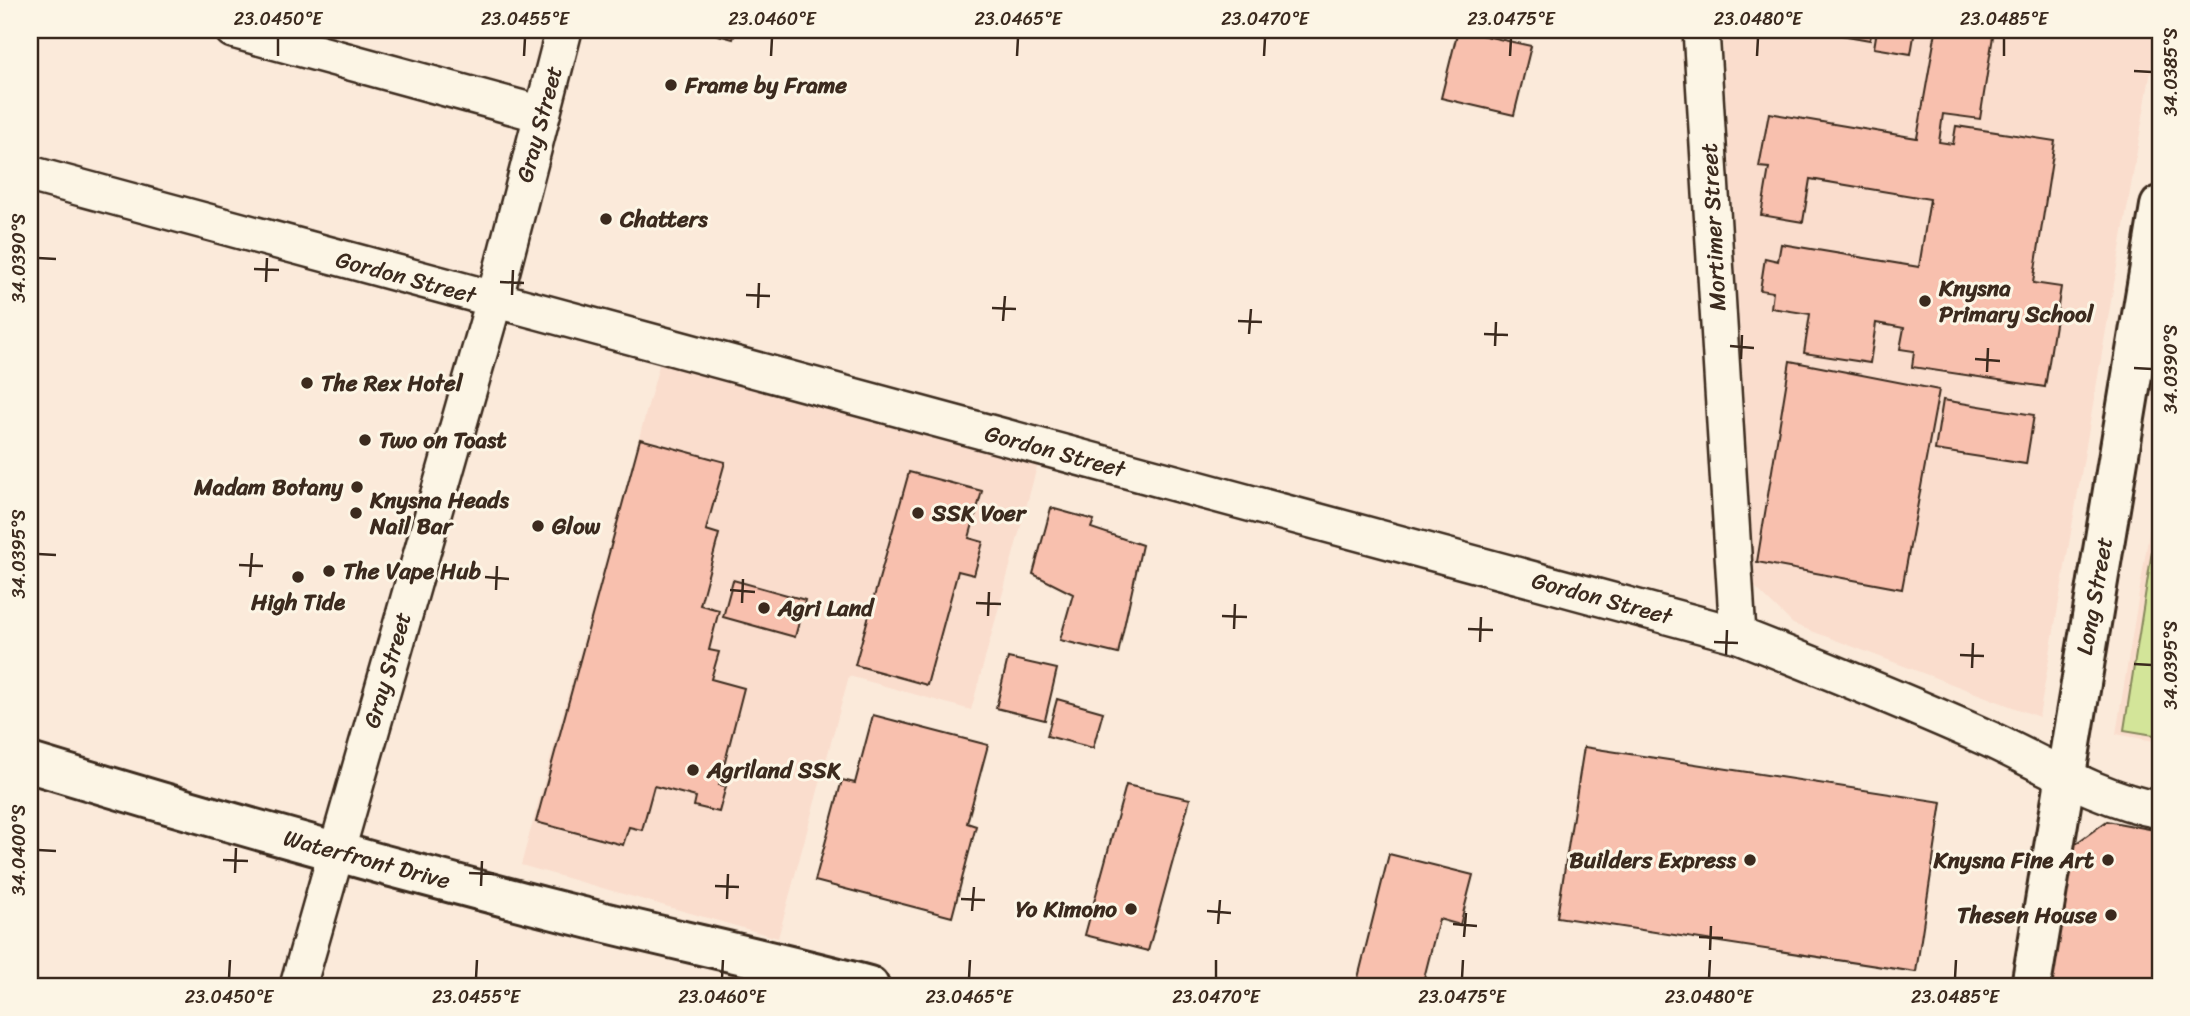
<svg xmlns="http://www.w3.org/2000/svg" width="2190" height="1016" viewBox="0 0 2190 1016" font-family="Sriracha,sans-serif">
	<rect width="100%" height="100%" fill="#fbeada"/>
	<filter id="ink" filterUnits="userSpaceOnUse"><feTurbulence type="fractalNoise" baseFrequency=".0143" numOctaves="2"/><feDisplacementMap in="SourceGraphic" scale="14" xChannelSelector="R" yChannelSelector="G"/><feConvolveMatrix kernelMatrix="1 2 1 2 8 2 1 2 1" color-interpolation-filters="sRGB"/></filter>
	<g filter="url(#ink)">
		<!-- built -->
		<path fill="#faddcd" d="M1722,30h436l-119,687 -246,-93 -38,-37z
			M660,362l378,101 -67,247 -122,-34 -71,262 -257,-73z
			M2160,466v276l-44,-8z"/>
		<!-- green -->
		<path fill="#d3e599" stroke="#87885c" stroke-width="2" d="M2155,532l5,1v203l-36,-6z"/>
		<!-- building -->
		<path fill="#f8c0ae" stroke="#3b2a1e" stroke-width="2" d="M700,30h36l-3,9z
			M1458,30l73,16 -17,69 -73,-17z
			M1813,30h59l-2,10z
			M1877,30h38l-4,24 -37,-6z
			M1926,30h68l-14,89 -37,-5 -4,28 14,2 3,-18 99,15 -22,142 28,4 -16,100 -133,-20 2,-16 -14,-2 4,-21 -28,-5 -6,40 -66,-10 6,-39 -39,-6 2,-16 -13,-2 5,-32 13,3 3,-17 138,23 11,-68 -120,-20 -7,43 -42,-7 8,-47 -10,-1 10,-54 148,25 19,-107z
			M1790,361l149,29 -37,199 -145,-27z
			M1943,400l91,15 -8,49 -91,-14z
			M640,439l85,23 -19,68 13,4 -19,71 19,5 -10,40 10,2 -8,27 33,9 -25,97 7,1 -7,26 -25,-6 2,-9 -42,-11 -12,44 -13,-3 -6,18 -87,-23z
			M909,472l73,19 -13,47 14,4 -9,33 -16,-4 -31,114 -72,-20z
			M1051,508l43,12 -3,8 51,17 -24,109 -58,-14 13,-46 -40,-20z
			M733,580l72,20 -10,37 -72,-20z
			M1008,658l49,11 -12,51 -49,-12z
			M1057,699l46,13 -10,36 -46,-12z
			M873,715l115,30 -21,78 9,3 -24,91 -137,-36 27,-101 13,3z
			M1584,747l358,55 -26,170 -359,-55z
			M1126,785l64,14 -42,152 -63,-16z
			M2107,821l53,10v155h-111l26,-142z
			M1389,854l84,21 -13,50 -21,-6 -17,67h-66z"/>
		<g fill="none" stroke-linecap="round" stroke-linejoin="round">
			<!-- street casing -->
			<g stroke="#3b2a1e" stroke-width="40">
				<path id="street" d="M233,30l308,84
					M1701,30l37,605
					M30,174l1708,461c84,33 168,67 251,104 54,25 112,61 171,71
					M298,986l196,-685 70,-271"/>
			</g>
			<!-- secondary casing -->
			<g stroke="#3b2a1e" stroke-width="44">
				<path id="secondary" d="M30,763c174,53 349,102 525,147 104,27 210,48 314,76
					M2031,986l129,-780"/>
			</g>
			<!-- street -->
			<use href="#street" stroke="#fcf5e5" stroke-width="35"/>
			<!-- secondary -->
			<use href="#secondary" stroke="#fcf5e5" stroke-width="38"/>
		</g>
	</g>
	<!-- ticks -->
	<path fill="none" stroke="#3b2a1e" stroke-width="2.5" d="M278,56v-18M524,56l1,-18M771,56l1,-18M1017,56l1,-18M1264,56l1,-18M1510,56l1,-18M1757,56l1,-18M2004,56v-18M2134,71l18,1M38,258l18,1M254,269l25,1M266,282l1,-24M500,282l24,1M512,295l1,-25M746,295l24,1M758,308l1,-25M992,308l24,1M1003,321l2,-25M1238,321l24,1M1249,334l2,-25M1484,334l24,1M1495,346l1,-24M1730,346l24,2M1741,359l1,-24M1975,359l25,2M2134,368l18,1M1987,372l1,-24M38,554l18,1M239,565l24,1M250,577l2,-24M485,577l24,2M496,590l1,-24M730,590l25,2M742,603l1,-24M976,603l25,1M988,616l1,-24M1222,616l25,1M1234,629l1,-25M1468,629l25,1M1480,642l1,-25M1714,642l24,1M1726,655l1,-25M1960,655l24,1M2134,664l18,1M1972,668l1,-25M38,850l18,1M223,860l25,1M235,873l1,-25M469,873l25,1M481,886l1,-25M715,886l24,1M727,899l1,-25M961,899l24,1M972,911l2,-24M1207,911l24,2M1218,924l2,-24M1453,924l24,2M1464,937l2,-24M1699,937l24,1M1710,950l1,-24M229,978l1,-18M476,978l1,-18M722,978l1,-18M969,978l1,-18M1216,978v-18M1462,978l1,-18M1709,978l1,-18M1955,978l1,-18"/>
	<!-- markers -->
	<g fill="#3b2a1e" stroke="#fcf5e5" stroke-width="2.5">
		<circle cx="671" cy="85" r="7"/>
		<circle cx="606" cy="219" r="7"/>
		<circle cx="1925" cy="301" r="7"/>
		<circle cx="307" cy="383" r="7"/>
		<circle cx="365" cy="440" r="7"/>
		<circle cx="357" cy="487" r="7"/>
		<circle cx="356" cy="513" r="7"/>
		<circle cx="918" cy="513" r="7"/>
		<circle cx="538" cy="526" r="7"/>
		<circle cx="329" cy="571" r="7"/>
		<circle cx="298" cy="577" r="7"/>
		<circle cx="764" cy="608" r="7"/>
		<circle cx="693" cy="770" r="7"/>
		<circle cx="1750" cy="860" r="7"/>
		<circle cx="2108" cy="860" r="7"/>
		<circle cx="1131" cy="909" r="7"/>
		<circle cx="2111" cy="915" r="7"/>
	</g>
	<g text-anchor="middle" stroke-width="6" stroke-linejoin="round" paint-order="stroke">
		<!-- poi labels -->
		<g font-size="23" font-weight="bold" fill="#3b2a1e" stroke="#fcf5e5" text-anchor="start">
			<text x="685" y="93">Frame by Frame</text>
			<text x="620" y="227">Chatters</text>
			<text x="1939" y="296">Knysna<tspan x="1939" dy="26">Primary School</tspan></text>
			<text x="321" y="391">The Rex Hotel</text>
			<text x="379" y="448">Two on Toast</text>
			<text x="343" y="495" text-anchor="end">Madam Botany</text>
			<text x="370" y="508">Knysna Heads<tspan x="370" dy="26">Nail Bar</tspan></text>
			<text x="932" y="521">SSK Voer</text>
			<text x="552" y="534">Glow</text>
			<text x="343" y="579">The Vape Hub</text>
			<text x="298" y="610" text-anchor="middle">High Tide</text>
			<text x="778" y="616">Agri Land</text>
			<text x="707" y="778">Agriland SSK</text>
			<text x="1736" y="868" text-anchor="end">Builders Express</text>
			<text x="2094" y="868" text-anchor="end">Knysna Fine Art</text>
			<text x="1117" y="917" text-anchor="end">Yo Kimono</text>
			<text x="2097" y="923" text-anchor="end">Thesen House</text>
		</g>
		<!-- street labels -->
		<g font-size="23" fill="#3b2a1e" stroke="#fcf5e5">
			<text transform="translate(539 124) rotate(-75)" y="8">Gray Street</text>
			<text transform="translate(1713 227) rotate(-93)" y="8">Mortimer Street</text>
			<text transform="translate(406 277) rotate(15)" y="8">Gordon Street</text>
			<text transform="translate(1055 451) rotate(15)" y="8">Gordon Street</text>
			<text transform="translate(2094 596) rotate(-80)" y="8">Long Street</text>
			<text transform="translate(1602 598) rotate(15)" y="8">Gordon Street</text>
			<text transform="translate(387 670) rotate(-74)" y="8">Gray Street</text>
			<text transform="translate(367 859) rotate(15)" y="8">Waterfront Drive</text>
		</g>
	</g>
	<!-- margin -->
	<rect width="2190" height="1016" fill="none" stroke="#fcf5e5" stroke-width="77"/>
	<rect x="38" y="38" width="2114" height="940" fill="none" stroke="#3b2a1e" stroke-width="2.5"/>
	<g font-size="18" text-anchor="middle" fill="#3b2a1e">
		<text x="278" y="25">23.0450°E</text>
		<text x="525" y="25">23.0455°E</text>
		<text x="772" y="25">23.0460°E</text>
		<text x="1018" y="25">23.0465°E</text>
		<text x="1265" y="25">23.0470°E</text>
		<text x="1511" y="25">23.0475°E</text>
		<text x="1758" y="25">23.0480°E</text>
		<text x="2004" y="25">23.0485°E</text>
		<text transform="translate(2171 72) rotate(-90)" y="6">34.0385°S</text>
		<text transform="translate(19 258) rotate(-90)" y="6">34.0390°S</text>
		<text transform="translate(2171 369) rotate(-90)" y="6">34.0390°S</text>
		<text transform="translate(19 554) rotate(-90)" y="6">34.0395°S</text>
		<text transform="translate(2171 665) rotate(-90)" y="6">34.0395°S</text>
		<text transform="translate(19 850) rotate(-90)" y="6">34.0400°S</text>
		<text x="229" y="1003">23.0450°E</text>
		<text x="476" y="1003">23.0455°E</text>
		<text x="722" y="1003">23.0460°E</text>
		<text x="969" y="1003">23.0465°E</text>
		<text x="1216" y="1003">23.0470°E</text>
		<text x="1462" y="1003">23.0475°E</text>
		<text x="1709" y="1003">23.0480°E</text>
		<text x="1955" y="1003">23.0485°E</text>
	</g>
</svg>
